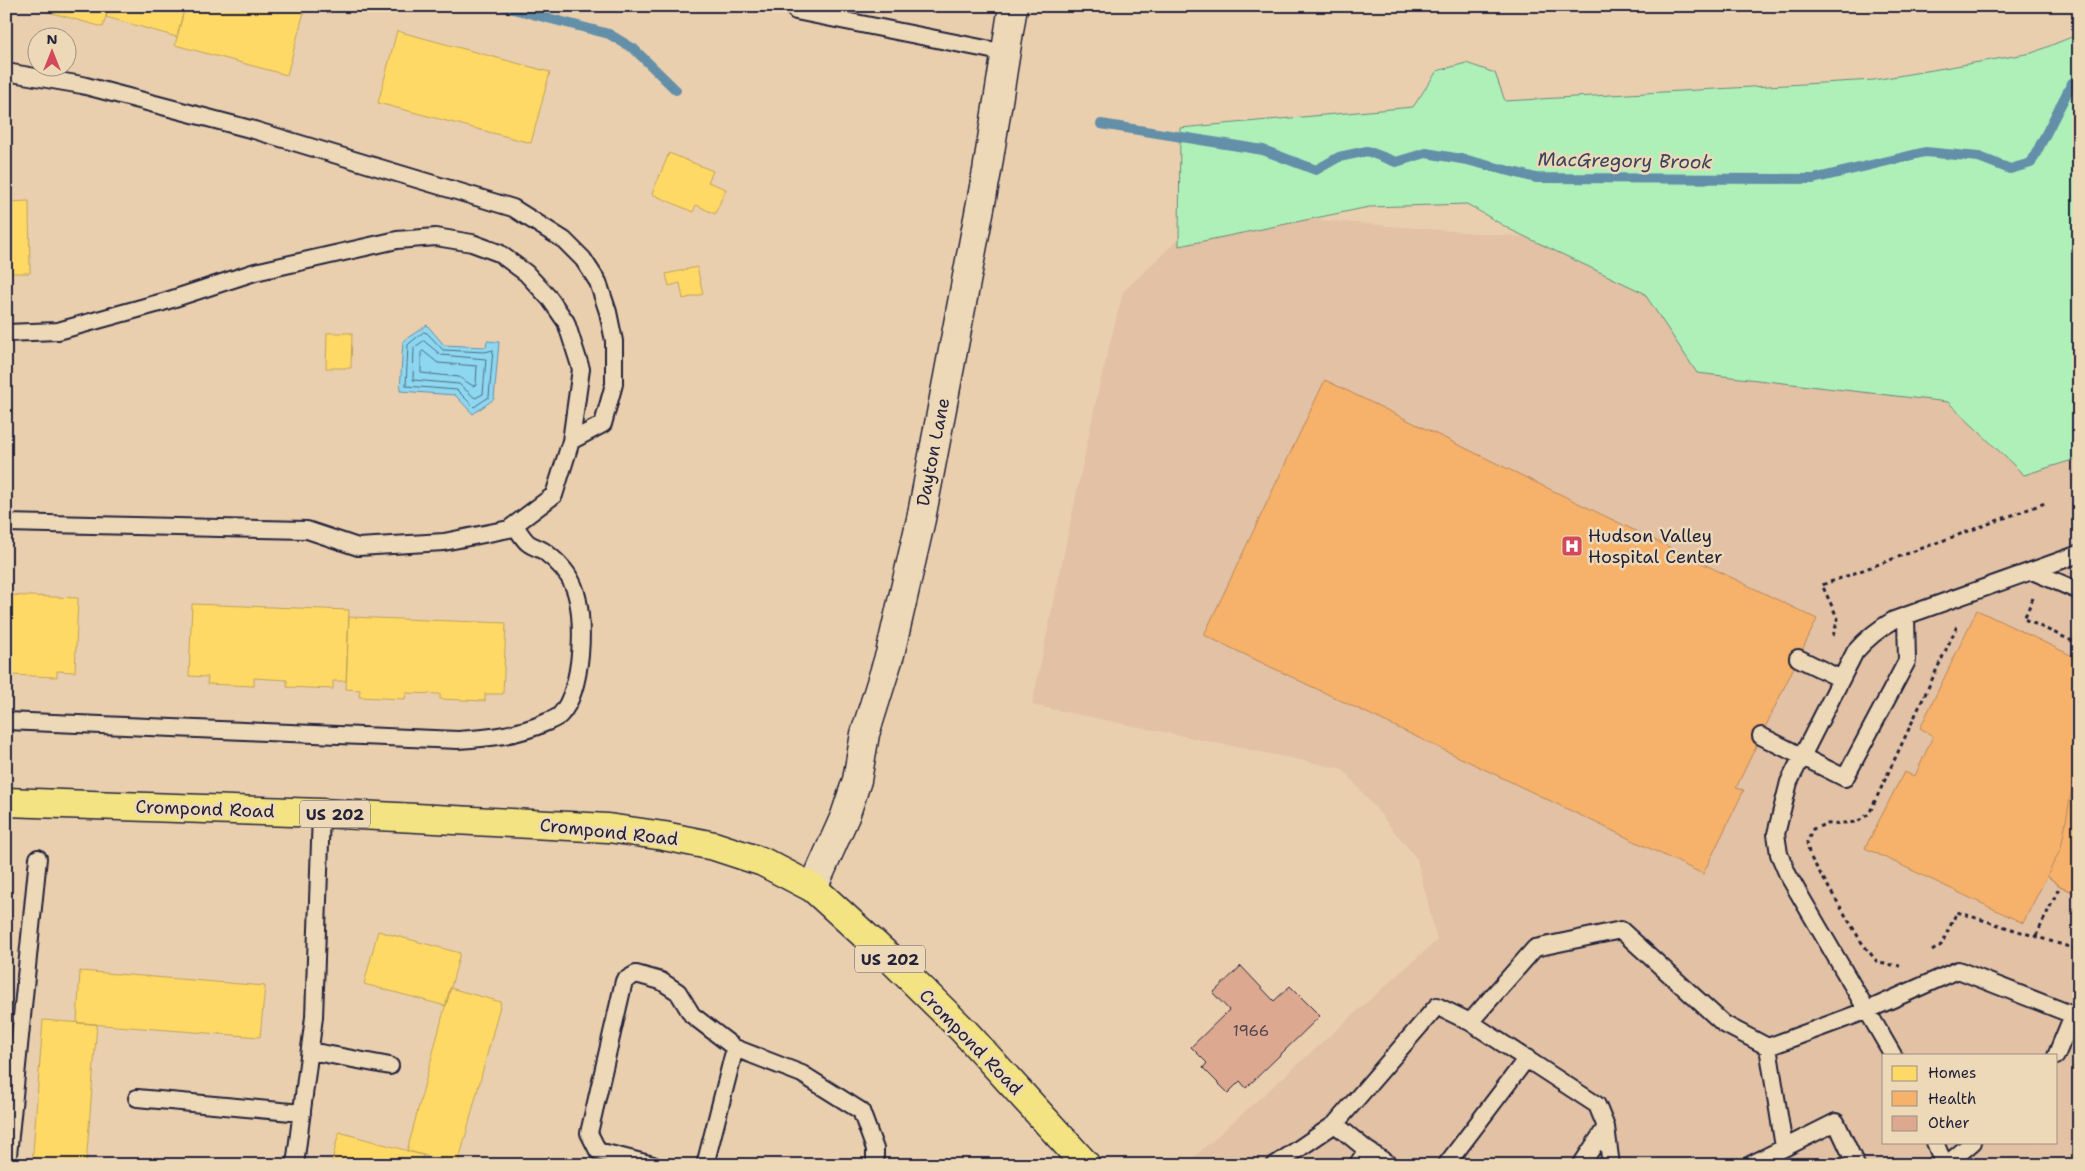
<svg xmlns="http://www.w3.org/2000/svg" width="2085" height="1171" viewBox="0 0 2085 1171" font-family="'Shantell Sans',sans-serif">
	<rect width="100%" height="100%" fill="#eacfaf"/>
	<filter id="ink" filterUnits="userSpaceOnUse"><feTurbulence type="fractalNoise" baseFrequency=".02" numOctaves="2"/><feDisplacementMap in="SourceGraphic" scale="10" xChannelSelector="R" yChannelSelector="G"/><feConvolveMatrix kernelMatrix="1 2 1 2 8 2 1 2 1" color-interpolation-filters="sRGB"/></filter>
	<g filter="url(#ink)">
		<!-- built -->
		<path fill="#e2c1a4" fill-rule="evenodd" d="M2079,192v973h-894l252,-225 -20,-81 -74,-90 -311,-64 67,-318 24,-95 85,-81 417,34zM1884,1055h172v87h-172z"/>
		<!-- green -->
		<path fill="#aff0b9" stroke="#68897a" d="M2079,34v424l-55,17 -76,-73 -251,-29 -53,-80 -133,-63 -44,-26 -98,3 -190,39 1,-118 233,-21 24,-36 29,-8 29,10 10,28 369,-21 158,-27z"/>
		<!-- water -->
		<path fill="#8ed7f0" stroke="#638fa8" d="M427,325l17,20 42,2 1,-6 12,1 -5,57 -21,15 -18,-19 -55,-4 3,-50z"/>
		<!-- homes -->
		<path fill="#ffd966" stroke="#bda259" d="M27,6h82l-6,21z
			M109,6h76l-8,31 -71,-20z
			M185,6h114l6,2 -18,67 -112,-30z
			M397,31l153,41 -19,71 -153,-40z
			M669,153l44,18 -5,11 18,7 -11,25 -19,-9 -3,7 -41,-18z
			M29,201l1,72h-24v-71z
			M697,267l6,27 -20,5 -3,-16 -11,3 -3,-12z
			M327,333h25l-1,35h-25z
			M6,595l72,3 -3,74 -18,-1v6l-47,-2 1,-6h-5z
			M192,604l157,6 -3,71h-13v8l-46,-2v-7l-33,-2v8l-47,-2 1,-7 -19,-1z
			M349,617l157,6 -3,71h-18v7l-45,-2v-5l-34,-1 -1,6 -46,-2 1,-7 -14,-1z
			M378,931l82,22 -14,53 -82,-22z
			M80,971l185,15 -5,51 -183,-14z
			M450,988l51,14 -43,162 -51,-13z
			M43,1020l54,4 -11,141h-54z
			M339,1132l84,23 -3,10h-89z"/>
		<!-- health -->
		<path fill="#f6b26b" stroke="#b6875d" d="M1325,380l492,239 -81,169 8,2 -41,84 -499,-239z
			M1977,610l102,49v236l-19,-9 -13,-10 -24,47 -158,-75 39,-76 11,4 18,-40 -13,-8z
			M2079,750v145l-19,-9 -13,-10 14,-28z"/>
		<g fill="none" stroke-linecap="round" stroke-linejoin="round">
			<!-- shore -->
			<path stroke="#4d6a83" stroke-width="1" d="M424,332l3,1 16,17 42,2 8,-2 -4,47 -15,10 -17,-17 -51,-4 2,-41z
				M424,341l17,14 45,4 -3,35 -8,4 -16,-14 -46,-4 1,-32z
				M423,351l15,12 39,3 -1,19 -3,1 -14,-9 -38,-4v-20z"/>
			<!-- stream -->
			<path stroke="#638fa8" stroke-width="10" d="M502,6l107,28 25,15 42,41
				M1101,124l162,26 53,20 23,-13 28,-6 29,11 30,-9 41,7 69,18 277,1 112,-27 54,5 31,12 21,-6 41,-80 7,-4"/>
		</g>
		<!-- building -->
		<path fill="#dca990" stroke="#22223b" d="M1241,966l33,35 16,-15 30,30 -74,72 -6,-7 -12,12 -25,-25 4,-5 -16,-16 38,-37 -16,-17z"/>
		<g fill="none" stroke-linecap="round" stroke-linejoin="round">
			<!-- lane casing -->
			<g stroke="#22223b" stroke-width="20">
				<path id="lane" d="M796,11l210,42
					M6,72l76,13 172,45 259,78 51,32 19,19 15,23 10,30 6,29v43l-11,40 -32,17
					M6,333l52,-2 105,-29 92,-30 142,-32 39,-3 36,6 27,10 27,20 24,26 16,23 15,47 -10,72 -17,54 -45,34 -65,13 -86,5 -51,-17 -301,-7
					M2032,571l47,20
					M1798,658l43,21
					M6,721l452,19c32,-2 60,-5 89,-18 4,-2 10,-4 13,-7 23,-24 26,-99 14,-128 -5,-13 -17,-26 -29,-35 -5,-4 -12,-5 -17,-9 -5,-4 -9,-12 -14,-18
					M1761,736l84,42 62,-117 -1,-45
					M1470,1022l65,-74 86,-18 103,94 44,23 100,-37 90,-40 115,45 -17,41
					M1768,1047l16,100
					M310,1051l80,15
					M1893,1055l-105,-180 -9,-21 -3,-20 13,-52 66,-130c12,-14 23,-23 39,-32l185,-66
					M137,1098l165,15
					M1335,1124l32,26 23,15
					M1935,1142l9,23
					M7,1165l31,-307
					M295,1165l19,-148 7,-204
					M653,1165l-55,-14 -9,-18 35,-152 12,-7 25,7 17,11 14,23 43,33
					M705,1165l30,-117 67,26 59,37 14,38v16
					M1275,1165l60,-41 102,-118 33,16 127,83 9,22 5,38
					M1357,1165l10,-15
					M1446,1165l81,-107
					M1581,1165l25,-38
					M1750,1165l86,-43 20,43
					M1946,1165l27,-23"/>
			</g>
			<!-- secondary casing -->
			<g stroke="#22223b" stroke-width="31">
				<path id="secondary" d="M813,888l32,-72 12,-36 8,-46 25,-80 31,-135 66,-348 26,-165"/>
			</g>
			<!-- primary casing -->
			<g stroke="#22223b" stroke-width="31">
				<path id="primary" d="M6,802l315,11 287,15 56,8 50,10 49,16 50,26 80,73 71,70 122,134"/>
			</g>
			<!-- path -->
			<path stroke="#22223b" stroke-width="3" stroke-dasharray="4 4" stroke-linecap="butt" d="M2033,598l-9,21 55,25
				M1833,636l5,-17 -16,-34 223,-82
				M1809,853l-2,-11 6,-13 13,-5 31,-2 12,-8 89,-190
				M1811,858l51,85 16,20 22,3
				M2036,936l24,-50
				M1932,951l9,-6 16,-33 122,38"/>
			<!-- lane -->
			<use href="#lane" stroke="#edd8b7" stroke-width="16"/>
			<!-- secondary -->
			<use href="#secondary" stroke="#edd8b7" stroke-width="28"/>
			<!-- primary -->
			<use href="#primary" stroke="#f4e382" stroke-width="28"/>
		</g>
	</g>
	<!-- icons -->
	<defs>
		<g id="hospital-square" transform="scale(1.125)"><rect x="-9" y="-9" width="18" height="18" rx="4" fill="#d1495b" stroke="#edd8b7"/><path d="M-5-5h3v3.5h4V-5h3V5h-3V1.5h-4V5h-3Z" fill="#fff"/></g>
	</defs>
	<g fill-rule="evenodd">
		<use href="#hospital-square" x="1572" y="546"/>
	</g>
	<g text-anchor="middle" stroke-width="5" stroke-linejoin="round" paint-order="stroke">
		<!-- number labels -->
		<g font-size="15" fill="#504450">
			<text x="1251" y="1036">1966</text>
		</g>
		<!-- shield labels -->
		<g fill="#edd8b7" stroke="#5f5960" stroke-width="1">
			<rect x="300" y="800.5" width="70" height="27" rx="4"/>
			<rect x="855" y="945.5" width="70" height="27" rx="4"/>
		</g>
		<g font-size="16" font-weight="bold" fill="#22223b">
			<text x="335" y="820">US 202</text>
			<text x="890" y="965">US 202</text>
		</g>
		<!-- street labels -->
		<g font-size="18" fill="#22223b" stroke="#edd8b7">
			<text transform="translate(933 452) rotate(-79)" y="6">Dayton Lane</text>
			<text transform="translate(205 809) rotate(2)" y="6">Crompond Road</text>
			<text transform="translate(609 832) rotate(6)" y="6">Crompond Road</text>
			<text transform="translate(971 1042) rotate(46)" y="6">Crompond Road</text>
		</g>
		<!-- poi labels -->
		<g font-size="18" fill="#22223b" stroke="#edd8b7" text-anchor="start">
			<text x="1588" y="542">Hudson Valley<tspan x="1588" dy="21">Hospital Center</tspan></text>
		</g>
		<!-- water labels -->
		<g font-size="19" font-style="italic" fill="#38465f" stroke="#edd8b7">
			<text transform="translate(1625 160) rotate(1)" y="7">MacGregory Brook</text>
		</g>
	</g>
	<!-- margin -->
	<rect width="2085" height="1171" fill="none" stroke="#edd8b7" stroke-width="25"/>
	<rect x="12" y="12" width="2060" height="1146" fill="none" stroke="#22223b" stroke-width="2" filter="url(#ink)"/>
	<!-- legend -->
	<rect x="1882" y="1054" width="175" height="90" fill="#edd8b7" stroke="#9c8f85"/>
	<rect x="1892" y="1066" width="25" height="15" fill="#ffd966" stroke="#9c8f85"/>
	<text x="1928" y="1078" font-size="15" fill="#22223b">Homes</text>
	<rect x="1892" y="1091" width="25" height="15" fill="#f6b26b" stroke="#9c8f85"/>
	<text x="1928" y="1104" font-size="15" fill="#22223b">Health</text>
	<rect x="1892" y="1116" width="25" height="15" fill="#dca990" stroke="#9c8f85"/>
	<text x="1928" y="1128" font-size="15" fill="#22223b">Other</text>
	<!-- north arrow -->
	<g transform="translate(52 52)"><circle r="24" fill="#edd8b7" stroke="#9c8f85"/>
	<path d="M0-4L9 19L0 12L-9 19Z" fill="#d1495b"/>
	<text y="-8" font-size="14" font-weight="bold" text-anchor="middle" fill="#22223b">N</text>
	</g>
</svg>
